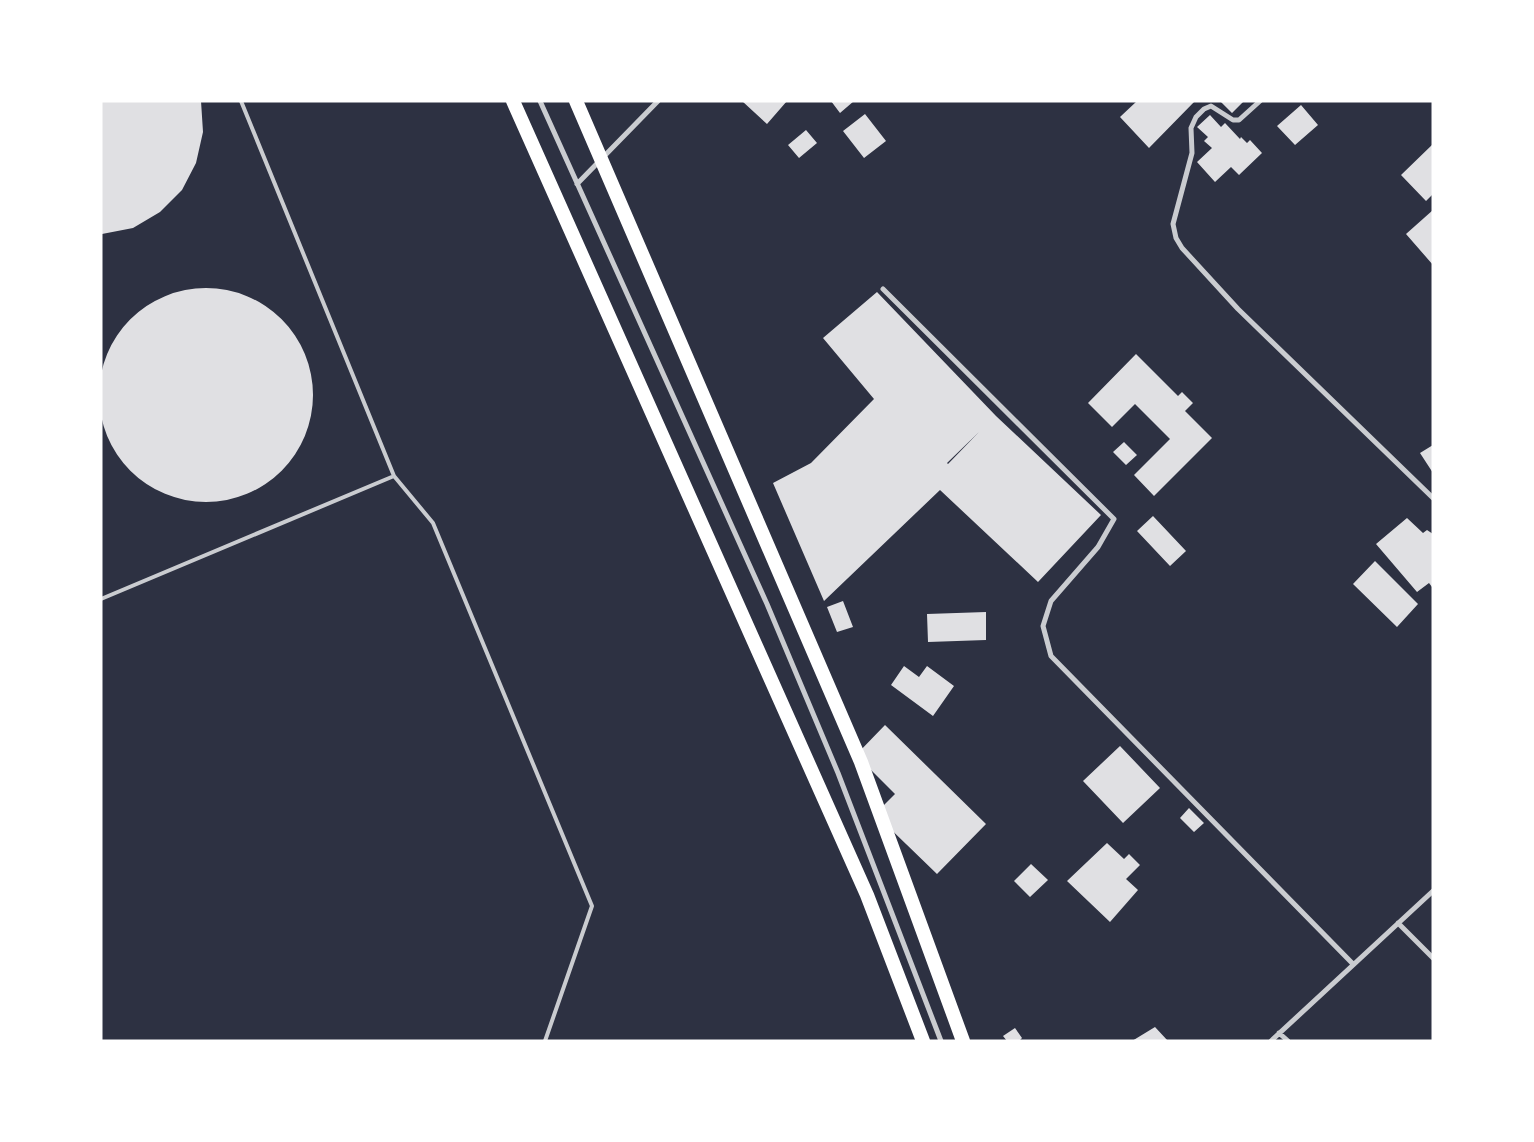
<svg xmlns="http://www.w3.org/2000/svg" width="1534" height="1142" viewBox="0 0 1534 1142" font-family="'PT Sans Narrow',sans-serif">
	<rect width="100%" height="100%" fill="#2d3142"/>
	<!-- building -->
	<path fill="#e0e0e3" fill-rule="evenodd" d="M101,101h100l2,31 -7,31 -14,27 -22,22 -27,16 -31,6h-1z
		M742,101h45l-20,23z
		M831,101h23l-14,12z
		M1137,101h58l-46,47 -29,-31z
		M1220,101h24l-12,12z
		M1301,105l17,20 -23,20 -18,-19z
		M865,114l21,27 -22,17 -21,-27z
		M1210,115l11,12 4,-4 15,16 1,-2 6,6 3,-3 12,13 -23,22 -8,-8 -16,15 -18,-20 15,-14 -8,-7 4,-4 -11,-10z
		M806,130l11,13 -18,15 -11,-13z
		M1433,144v50l-7,7 -25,-26z
		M1433,210v55l-27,-31z
		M99 395a107 107 0 1 1 214 0a107 107 0 1 1-214 0Z
		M877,292l119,124 105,99 -63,67 -98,-92 -116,111 -51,-118 38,-20 63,-64 -51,-61zM979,432l-31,32 -1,-1z
		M1136,354l42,42 4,-4 11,11 -8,8 27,27 -58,58 -20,-21 36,-36 -35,-35 -23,23 -24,-24z
		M1124,442l13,13 -11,10 -13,-13z
		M1433,445v28l-13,-20z
		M1153,516l33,35 -16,15 -33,-35z
		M1407,518l16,15 4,-3 6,4v52l-1,1 -3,-4 -12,9 -41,-48z
		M1375,561l43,43 -21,23 -44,-43z
		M843,601l10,26 -16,5 -10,-25z
		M986,612v28l-58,2 -1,-28z
		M904,666l15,11 8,-11 27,20 -21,30 -42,-31z
		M885,725l101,99 -49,50 -62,-60 20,-20 -39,-39z
		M1120,746l40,42 -37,35 -40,-42z
		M1189,808l15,15 -10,9 -14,-14z
		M1107,843l17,16 5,-5 11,11 -14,14 12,11 -28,32 -43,-41z
		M1031,864l17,16 -18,17 -16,-16z
		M1155,1027l13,14h-36z
		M1015,1028l7,10 -3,3h-12l-4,-5z"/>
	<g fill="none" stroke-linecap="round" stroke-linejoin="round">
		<!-- service -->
		<path stroke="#caccd0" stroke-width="4" d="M241,101l153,375 39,47 159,383 -47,135
			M101,599l293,-123"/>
		<!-- minor -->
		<path stroke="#caccd0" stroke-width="5" d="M540,101l227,503 71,169 103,268
			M1260,101l-21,19h-6l-22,-14 -7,3 -8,8 -5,11 1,25 -19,71 3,14 6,10 56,61 195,189
			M577,184l81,-83
			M883,289l231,230 -16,28 -47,54 -8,25 8,30 302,308
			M1398,923l35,35
			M1279,1033l9,8
			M1271,1041l162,-150"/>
		<!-- trunk -->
		<path stroke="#fff" stroke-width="14" d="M513,101l354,794 56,146
			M576,101l285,661 102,279"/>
	</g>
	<!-- border -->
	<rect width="1534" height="1142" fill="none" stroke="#ffffff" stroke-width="205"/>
</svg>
